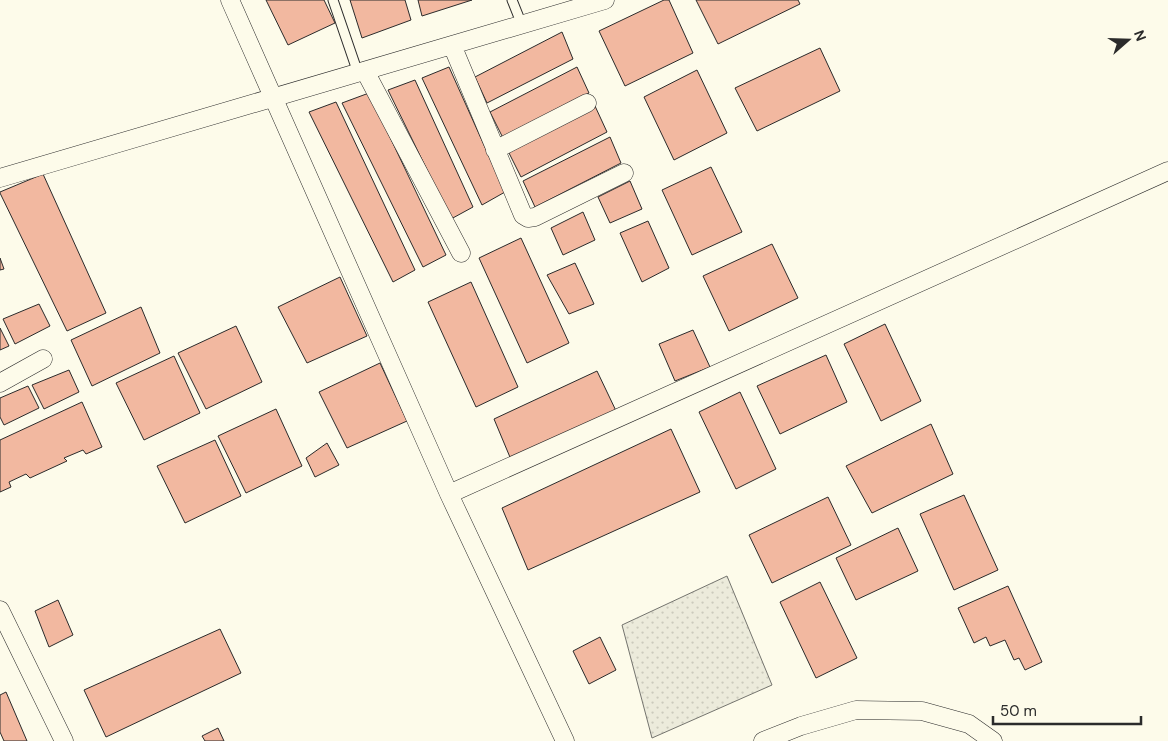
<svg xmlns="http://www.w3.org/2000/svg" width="1168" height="741" viewBox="0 0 1168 741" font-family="'DM Sans',sans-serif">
	<defs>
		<pattern id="grass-dots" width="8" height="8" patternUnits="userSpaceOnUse" patternTransform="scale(1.25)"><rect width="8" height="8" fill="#ecebdb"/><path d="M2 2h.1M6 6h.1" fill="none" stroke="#cbcabc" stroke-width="1.8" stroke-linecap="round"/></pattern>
	</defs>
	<rect width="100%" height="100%" fill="#fdfbea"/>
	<!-- grass -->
	<path fill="url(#grass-dots)" stroke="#74746e" d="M727,576l45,109 -120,53 -30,-113z"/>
	<!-- building -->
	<path fill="#f2b8a0" stroke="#2b2b2b" d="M266,0h58l11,23 -47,22z
		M350,0h55l6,20 -49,18z
		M418,0h54l-50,16z
		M664,0h5l24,53 -68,33 -26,-55z
		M696,0h102l2,4 -82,40z
		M562,32l11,27 -86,44 -12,-26z
		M820,48l20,43 -83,40 -22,-43z
		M449,67l56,125 -23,13 -60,-127z
		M577,67l12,26 -86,45 -13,-26z
		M697,70l30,63 -53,27 -30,-63z
		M415,80l58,127 -22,12 -63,-129z
		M369,93l77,162 -23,12 -81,-164z
		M336,102l79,168 -22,12 -84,-170z
		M595,106l12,26 -86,45 -13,-26z
		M610,137l11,26 -86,44 -12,-26z
		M711,167l31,65 -50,23 -30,-65z
		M43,174l63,139 -39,18 -67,-138v-1z
		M630,181l12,28 -32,14 -12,-26z
		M583,212l12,28 -32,15 -12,-27z
		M648,221l21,47 -27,14 -22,-49z
		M521,238l48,105 -42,20 -48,-105z
		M772,244l26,54 -69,33 -26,-55z
		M0,258l4,11 -4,1z
		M575,263l19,41 -25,10 -22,-39z
		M340,277l27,59 -60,27 -29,-56z
		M471,282l47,105 -42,20 -48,-105z
		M39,304l11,22 -35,18 -12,-25z
		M141,307l19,46 -68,33 -21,-46z
		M885,324l36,77 -40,20 -37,-77z
		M236,326l26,56 -56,27 -28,-56z
		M0,328l9,18 -9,4z
		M693,330l17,37 -35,14 -16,-37z
		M826,355l21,47 -67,32 -23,-48z
		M174,356l26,57 -56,27 -28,-57z
		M380,363l27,58 -60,27 -28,-56z
		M69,370l10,22 -35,17 -12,-24z
		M597,371l21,44 -106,47 -18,-43z
		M28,386l11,22 -35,17 -4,-8v-19z
		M740,392l36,77 -40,20 -37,-77z
		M82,402l20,45 -16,7 -3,-4 -19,8 3,3 -37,17 -4,-4 -17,8 2,5 -11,5v-52z
		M276,409l26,57 -56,27 -28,-57z
		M931,424l22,50 -81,39 -26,-47z
		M671,429l29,63 -172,78 -26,-62z
		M215,440l26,56 -56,27 -28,-57z
		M327,443l12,22 -24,12 -9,-19z
		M964,495l34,75 -44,20 -34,-76z
		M828,497l23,48 -79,38 -23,-48z
		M898,528l20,43 -62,29 -20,-42z
		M820,582l37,76 -41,20 -36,-76z
		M1008,586l34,76 -17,8 -6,-12 -5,2 -9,-20 -15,6 -4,-9 -12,6 -16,-35z
		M58,600l15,35 -24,12 -14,-36z
		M220,629l21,44 -135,64 -22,-47z
		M600,637l16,33 -27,14 -16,-33z
		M6,692l21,49h-23l-4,-9v-37z
		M218,728l6,13h-19l-3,-5z"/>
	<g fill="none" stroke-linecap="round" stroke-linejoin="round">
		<!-- service casing -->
		<g stroke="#2b2b2b" stroke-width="11">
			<path id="service" d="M333,0l25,73
				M512,0l10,25"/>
		</g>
		<!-- minor casing -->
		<g stroke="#2b2b2b" stroke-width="19">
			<path id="minor" d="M230,0l219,494 116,247
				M452,45l71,170 5,3 7,-1 89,-44
				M365,71l96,182
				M495,150l92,-47
				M0,178l605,-178
				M0,383l43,-24
				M449,494l719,-323
				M0,610l64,131
				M763,741l38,-15 55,-16 66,1 47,13 24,17"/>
		</g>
		<!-- service -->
		<use href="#service" stroke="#fdfbea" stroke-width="9"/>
		<!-- minor -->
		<use href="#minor" stroke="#fdfbea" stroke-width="18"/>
	</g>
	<!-- north arrow -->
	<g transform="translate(1128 40) rotate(70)" stroke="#fdfbea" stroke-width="4" paint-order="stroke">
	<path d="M0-4L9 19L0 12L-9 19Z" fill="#2b2b2b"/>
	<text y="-8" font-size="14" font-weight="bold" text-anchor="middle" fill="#2b2b2b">N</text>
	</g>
	<!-- scale -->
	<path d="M993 716v8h148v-8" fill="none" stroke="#2b2b2b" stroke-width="2.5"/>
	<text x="1000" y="716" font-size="15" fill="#2b2b2b" stroke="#fdfbea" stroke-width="4" paint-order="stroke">50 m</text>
</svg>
